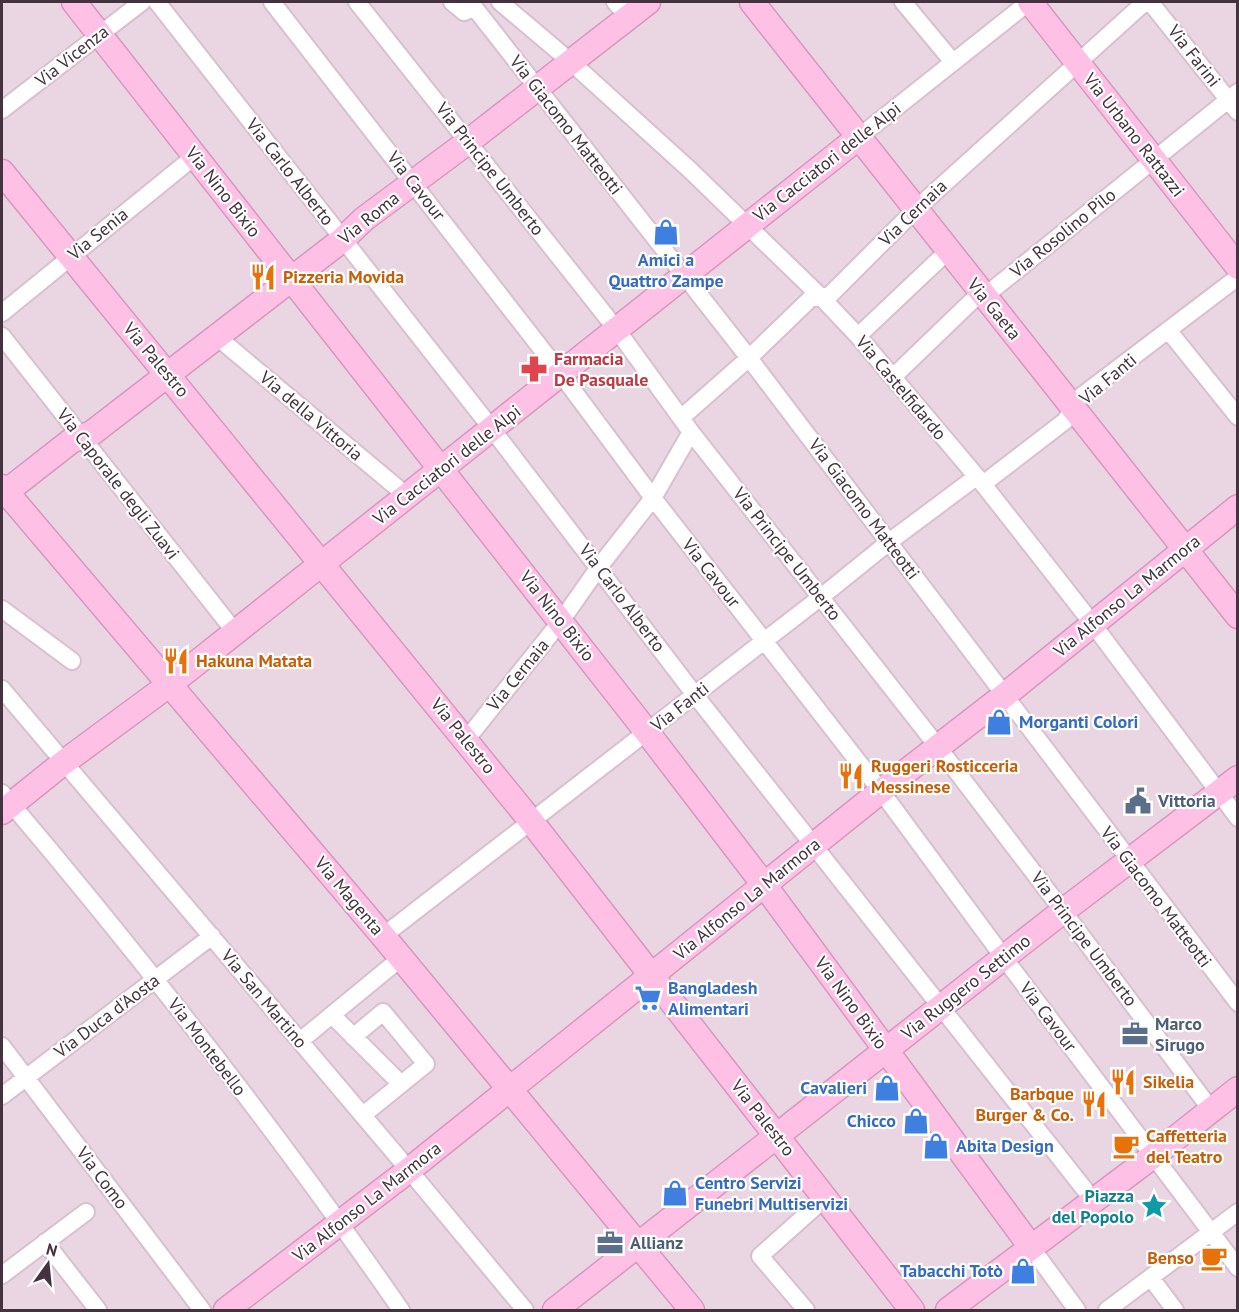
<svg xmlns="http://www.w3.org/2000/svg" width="1239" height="1312" viewBox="0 0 1239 1312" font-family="'PT Sans',sans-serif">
	<rect width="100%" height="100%" fill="#f2e3ed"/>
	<!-- residential -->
	<path fill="#ead5e3" d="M2,2h1235v1308h-1235z"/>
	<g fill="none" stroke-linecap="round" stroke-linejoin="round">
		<!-- street casing -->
		<g stroke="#d8c0d0" stroke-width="20">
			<path id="street" d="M157,2l335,427 203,266 398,505
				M272,2l289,372 92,124 228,293 123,167 234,310
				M357,2l260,328 74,102 247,315 125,164 149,200
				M452,2l12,10 10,-5
				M470,2l279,356 489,645
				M500,2l71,60 119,108 131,127 37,39 125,148 109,139 146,195
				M615,2l13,15
				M903,2l50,60
				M1150,2l88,110
				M2,110l140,-108
				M859,137l170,-135
				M2,313l193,-157
				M1168,330l70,87
				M2,336l233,296
				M216,336l191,160
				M858,336l90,-85
				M893,377l83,-80 15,-6 247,-199
				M681,418l68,-60 61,-59 20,-4 85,-85 230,-208
				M983,484l82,-63 15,-24 158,-120
				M2,609l70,52
				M2,689l407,481 116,140
				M466,740l95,-119 38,-54 54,-69 38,-66
				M2,793c141,166 275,338 399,517
				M383,936l438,-339 68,-55 87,-65
				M332,1015l69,69
				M353,1037l30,-25 43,52 -63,51
				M300,1041l101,-83
				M2,1046l200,264
				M2,1096l210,-160
				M45,1242l53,68
				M1031,1247l46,63
				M2,1275l84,-63
				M1151,1278l24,32
				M806,1310l-46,-54 65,-58
				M1107,1310l131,-98"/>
		</g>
		<!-- secondary casing -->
		<g stroke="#d996bf" stroke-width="27">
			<path id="secondary" d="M74,2l573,730 118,154 266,361
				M752,2l486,614
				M1030,2l208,265
				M2,172l529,649 381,489
				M2,487l381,449 309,374
				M2,495l69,-54 21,-8 250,-193 22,-21 105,-78 179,-139
				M2,812l61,-49 107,-79 689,-547
				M226,1310l183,-140 472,-379 124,-96 233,-188
				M555,1310l508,-399 175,-133
				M948,1310l205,-154 85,-67"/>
		</g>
		<!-- street -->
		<use href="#street" stroke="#fff" stroke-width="16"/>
		<!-- secondary -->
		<use href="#secondary" stroke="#ffc0e5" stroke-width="24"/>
	</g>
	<!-- icons -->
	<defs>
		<g id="shop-bare" transform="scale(2.07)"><path d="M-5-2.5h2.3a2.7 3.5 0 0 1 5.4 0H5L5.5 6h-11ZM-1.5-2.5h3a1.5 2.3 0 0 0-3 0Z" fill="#3f7fe0" stroke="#fff" stroke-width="2.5" paint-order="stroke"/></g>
		<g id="restaurant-bare" transform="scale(2.07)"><path d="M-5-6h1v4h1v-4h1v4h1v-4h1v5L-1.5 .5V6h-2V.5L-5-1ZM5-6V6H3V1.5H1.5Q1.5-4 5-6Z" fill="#e8710a" stroke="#fff" stroke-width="2.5" paint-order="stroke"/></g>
		<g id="pharmacy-bare" transform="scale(2.07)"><path d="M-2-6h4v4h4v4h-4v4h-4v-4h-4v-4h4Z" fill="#e0444e" stroke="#fff" stroke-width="2.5" paint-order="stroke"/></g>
		<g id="civic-bare" transform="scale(2.07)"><path d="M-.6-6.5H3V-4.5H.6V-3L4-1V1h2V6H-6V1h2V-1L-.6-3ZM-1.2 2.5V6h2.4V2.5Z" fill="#5c6f8a" stroke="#fff" stroke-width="2.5" paint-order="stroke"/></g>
		<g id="supermarket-bare" transform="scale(2.07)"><path d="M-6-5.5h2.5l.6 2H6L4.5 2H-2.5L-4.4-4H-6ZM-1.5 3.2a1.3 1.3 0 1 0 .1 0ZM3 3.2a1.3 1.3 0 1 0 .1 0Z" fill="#3f7fe0" stroke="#fff" stroke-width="2.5" paint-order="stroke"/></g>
		<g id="office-bare" transform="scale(2.07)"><path d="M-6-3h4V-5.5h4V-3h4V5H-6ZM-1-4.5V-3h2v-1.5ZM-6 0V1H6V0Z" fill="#5c6f8a" stroke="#fff" stroke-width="2.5" paint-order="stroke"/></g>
		<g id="cafe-bare" transform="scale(2.07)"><path d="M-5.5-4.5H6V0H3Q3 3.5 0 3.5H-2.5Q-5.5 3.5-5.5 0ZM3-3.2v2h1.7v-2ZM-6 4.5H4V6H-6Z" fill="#e8710a" stroke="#fff" stroke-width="2.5" paint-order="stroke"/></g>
		<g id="sight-bare" transform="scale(2.07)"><path d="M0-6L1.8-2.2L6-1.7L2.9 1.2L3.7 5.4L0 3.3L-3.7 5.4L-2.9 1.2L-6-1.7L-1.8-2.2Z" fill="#0f9aa8" stroke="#fff" stroke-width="2.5" paint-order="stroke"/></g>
	</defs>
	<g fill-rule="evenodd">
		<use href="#shop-bare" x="666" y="232"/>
		<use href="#restaurant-bare" x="263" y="277"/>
		<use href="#pharmacy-bare" x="534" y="369"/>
		<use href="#restaurant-bare" x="176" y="661"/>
		<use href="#shop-bare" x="999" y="722"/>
		<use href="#restaurant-bare" x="851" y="776"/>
		<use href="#civic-bare" x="1138" y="801"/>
		<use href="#supermarket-bare" x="648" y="998"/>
		<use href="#office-bare" x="1135" y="1034"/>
		<use href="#restaurant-bare" x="1123" y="1082"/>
		<use href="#shop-bare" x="887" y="1088"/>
		<use href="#restaurant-bare" x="1094" y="1104"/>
		<use href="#shop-bare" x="916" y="1121"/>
		<use href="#shop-bare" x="936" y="1146"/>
		<use href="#cafe-bare" x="1126" y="1146"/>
		<use href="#shop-bare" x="675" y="1193"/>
		<use href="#sight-bare" x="1154" y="1206"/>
		<use href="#office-bare" x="610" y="1243"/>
		<use href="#cafe-bare" x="1214" y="1258"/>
		<use href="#shop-bare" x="1023" y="1271"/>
	</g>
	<g text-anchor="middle" stroke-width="4.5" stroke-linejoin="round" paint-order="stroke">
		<!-- street labels -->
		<g font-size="18" fill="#44333f" stroke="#fff">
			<text transform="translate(72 56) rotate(-38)" y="6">Via Vicenza</text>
			<text transform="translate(1194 56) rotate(52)" y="6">Via Farini</text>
			<text transform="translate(566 125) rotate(52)" y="6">Via Giacomo Matteotti</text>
			<text transform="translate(1134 135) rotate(52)" y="6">Via Urbano Rattazzi</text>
			<text transform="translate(827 162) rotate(-38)" y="6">Via Cacciatori delle Alpi</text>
			<text transform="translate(490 169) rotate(52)" y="6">Via Principe Umberto</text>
			<text transform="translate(290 172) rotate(52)" y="6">Via Carlo Alberto</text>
			<text transform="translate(416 186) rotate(52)" y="6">Via Cavour</text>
			<text transform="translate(223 192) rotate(52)" y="6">Via Nino Bixio</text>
			<text transform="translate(913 213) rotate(-44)" y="6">Via Cernaia</text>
			<text transform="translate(369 218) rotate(-39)" y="6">Via Roma</text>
			<text transform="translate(1063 233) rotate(-39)" y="6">Via Rosolino Pilo</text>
			<text transform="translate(98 234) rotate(-39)" y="6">Via Senia</text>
			<text transform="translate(994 309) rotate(51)" y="6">Via Gaeta</text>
			<text transform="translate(156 360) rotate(50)" y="6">Via Palestro</text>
			<text transform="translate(1108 379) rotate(-40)" y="6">Via Fanti</text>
			<text transform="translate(901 388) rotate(50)" y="6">Via Castelfidardo</text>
			<text transform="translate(311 416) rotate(40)" y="6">Via della Vittoria</text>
			<text transform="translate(447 465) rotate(-38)" y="6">Via Cacciatori delle Alpi</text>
			<text transform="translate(118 484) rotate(52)" y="6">Via Caporale degli Zuavi</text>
			<text transform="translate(864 509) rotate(53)" y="6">Via Giacomo Matteotti</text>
			<text transform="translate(787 554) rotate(52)" y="6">Via Principe Umberto</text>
			<text transform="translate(711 573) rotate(52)" y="6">Via Cavour</text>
			<text transform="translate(1127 596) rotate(-39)" y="6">Via Alfonso La Marmora</text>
			<text transform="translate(622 598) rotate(53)" y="6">Via Carlo Alberto</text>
			<text transform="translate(557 616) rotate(52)" y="6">Via Nino Bixio</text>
			<text transform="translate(518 675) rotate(-51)" y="6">Via Cernaia</text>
			<text transform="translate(680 707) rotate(-38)" y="6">Via Fanti</text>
			<text transform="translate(463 736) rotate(51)" y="6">Via Palestro</text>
			<text transform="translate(349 896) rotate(50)" y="6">Via Magenta</text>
			<text transform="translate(1156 897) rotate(53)" y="6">Via Giacomo Matteotti</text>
			<text transform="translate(747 899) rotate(-39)" y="6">Via Alfonso La Marmora</text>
			<text transform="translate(1084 939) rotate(53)" y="6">Via Principe Umberto</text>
			<text transform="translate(966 987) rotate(-38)" y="6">Via Ruggero Settimo</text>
			<text transform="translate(264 999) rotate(50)" y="6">Via San Martino</text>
			<text transform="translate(851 1003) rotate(54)" y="6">Via Nino Bixio</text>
			<text transform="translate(107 1016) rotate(-37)" y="6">Via Duca d'Aosta</text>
			<text transform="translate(1048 1017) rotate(53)" y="6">Via Cavour</text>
			<text transform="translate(207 1047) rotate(53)" y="6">Via Montebello</text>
			<text transform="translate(763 1118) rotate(52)" y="6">Via Palestro</text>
			<text transform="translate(102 1178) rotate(53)" y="6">Via Como</text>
			<text transform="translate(367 1202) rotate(-38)" y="6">Via Alfonso La Marmora</text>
		</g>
		<!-- shop labels -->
		<g font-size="18" font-weight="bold" fill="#366cbe" stroke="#fff" text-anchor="start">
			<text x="666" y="266" text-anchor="middle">Amici a<tspan x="666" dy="21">Quattro Zampe</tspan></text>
			<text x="1019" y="728">Morganti Colori</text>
			<text x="668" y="994">Bangladesh<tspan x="668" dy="21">Alimentari</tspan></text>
			<text x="867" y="1094" text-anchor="end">Cavalieri</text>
			<text x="896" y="1127" text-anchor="end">Chicco</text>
			<text x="956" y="1152">Abita Design</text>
			<text x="695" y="1189">Centro Servizi<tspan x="695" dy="21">Funebri Multiservizi</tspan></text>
			<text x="1003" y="1277" text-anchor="end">Tabacchi Totò</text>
		</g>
		<!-- food labels -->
		<g font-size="18" font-weight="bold" fill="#c56008" stroke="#fff" text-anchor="start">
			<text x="283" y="283">Pizzeria Movida</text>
			<text x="196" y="667">Hakuna Matata</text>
			<text x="871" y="772">Ruggeri Rosticceria<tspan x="871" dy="21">Messinese</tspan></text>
			<text x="1143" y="1088">Sikelia</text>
			<text x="1074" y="1100" text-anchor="end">Barbque<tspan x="1074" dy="21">Burger &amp; Co.</tspan></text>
			<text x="1146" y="1142">Caffetteria<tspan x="1146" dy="21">del Teatro</tspan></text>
			<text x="1194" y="1264" text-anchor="end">Benso</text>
		</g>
		<!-- health labels -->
		<g font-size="18" font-weight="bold" fill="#be3a42" stroke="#fff" text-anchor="start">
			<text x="554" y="365">Farmacia<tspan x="554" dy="21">De Pasquale</tspan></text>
		</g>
		<!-- service labels -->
		<g font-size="18" font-weight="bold" fill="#4e5e75" stroke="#fff" text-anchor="start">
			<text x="1158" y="807">Vittoria</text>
			<text x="1155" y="1030">Marco<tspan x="1155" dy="21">Sirugo</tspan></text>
			<text x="630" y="1249">Allianz</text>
		</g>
		<!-- culture labels -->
		<g font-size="18" font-weight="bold" fill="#0d838f" stroke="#fff" text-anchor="end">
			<text x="1134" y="1202">Piazza<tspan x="1134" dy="21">del Popolo</tspan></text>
		</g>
	</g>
	<!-- border -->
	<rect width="1239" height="1312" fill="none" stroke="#44333f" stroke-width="6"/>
	<!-- north arrow -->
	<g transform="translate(48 1264) rotate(15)" stroke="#ffffff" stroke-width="4.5" paint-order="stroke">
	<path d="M0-4.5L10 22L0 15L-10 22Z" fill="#44333f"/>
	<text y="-9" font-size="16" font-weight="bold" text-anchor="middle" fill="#44333f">N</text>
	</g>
</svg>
